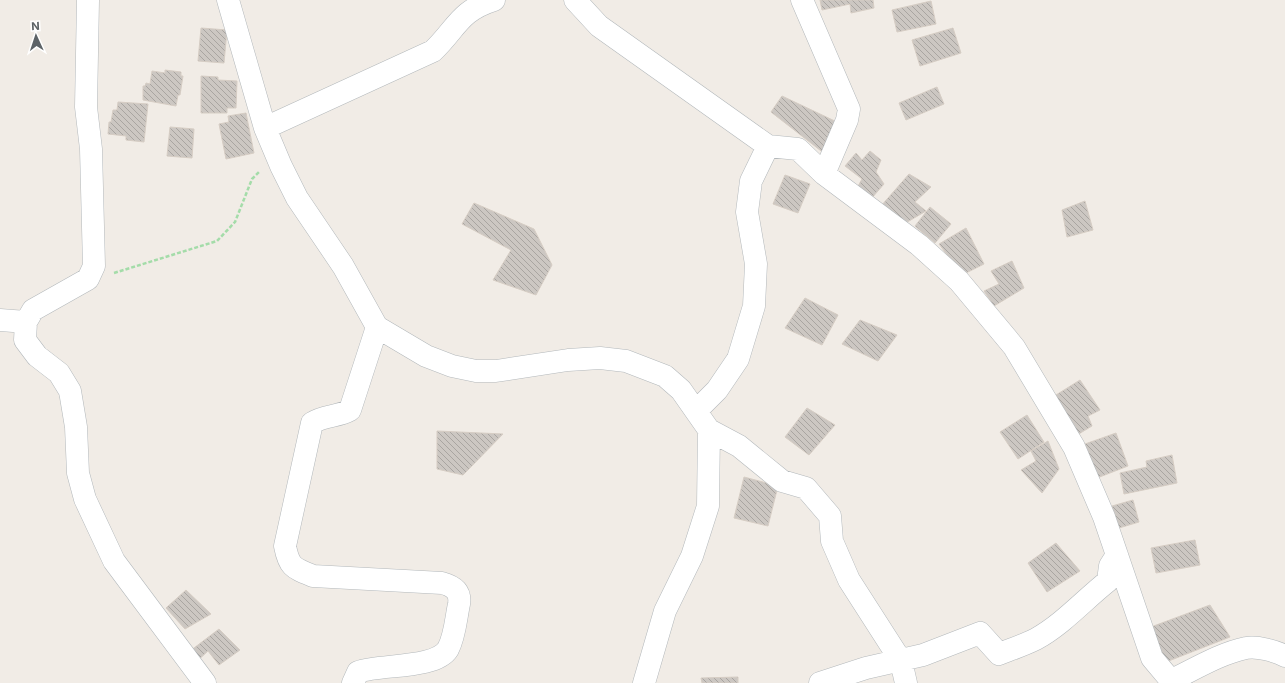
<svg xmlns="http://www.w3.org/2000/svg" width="1285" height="683" viewBox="0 0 1285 683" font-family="Inter,sans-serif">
	<defs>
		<pattern id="building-back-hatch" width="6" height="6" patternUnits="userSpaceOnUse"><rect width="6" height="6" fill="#ccc7c2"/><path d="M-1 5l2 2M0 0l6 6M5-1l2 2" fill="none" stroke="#a9a5a1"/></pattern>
	</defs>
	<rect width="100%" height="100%" fill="#f1ece6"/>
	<!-- building -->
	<path fill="url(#building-back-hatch)" stroke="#d6cdc4" d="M820,0h53l1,8 -23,5 -1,-9 -28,6z
		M931,1l5,23 -39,8 -5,-22z
		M201,28l26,2 -3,33 -26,-2z
		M953,28l8,25 -41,13 -8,-26z
		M165,70l16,2v4h2l-3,19h-2l-2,11 -33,-6v-14h2l1,-3 4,1 2,-13 13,2z
		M201,76l17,1v3l19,1 -1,27h-9v5h-26z
		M937,87l7,17 -38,16 -7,-17z
		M782,96l57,27 -14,31 -54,-42z
		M118,102l30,2 -4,38 -18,-2v-4l-18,-2 1,-12h2l2,-12h4z
		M246,113l8,40 -28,6 -7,-35 10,-2 -1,-6z
		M170,127l24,2 -2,29 -25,-2z
		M870,151l11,9 -5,12 8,12 -13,15 -14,-11 5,-9 -17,-13 11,-13 6,7z
		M909,174l22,13 -16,15 11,9 -22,13 -23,-18z
		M785,175l25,9 -12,29 -25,-9z
		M1085,201l8,29 -26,7 -5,-27z
		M474,203l60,26 18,36 -16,30 -43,-15 18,-30 -49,-26z
		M930,207l21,17 -16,19 -20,-17z
		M966,228l18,36 -22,11 -23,-31z
		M1012,261l12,27 -30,18 -10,-15 15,-7 -8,-13z
		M805,298l33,17 -16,30 -37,-17z
		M860,320l37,15 -19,26 -36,-17z
		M1080,380l20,30 -12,6 4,10 -15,9 -13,-20 -8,-20z
		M807,408l28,17 -26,30 -24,-18z
		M1027,415l17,27 -26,17 -18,-27z
		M437,431l66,3 -40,41 -26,-6z
		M1116,433l12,33 -31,12 -12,-34z
		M1048,441l11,28 -17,24 -21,-23 15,-9 -5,-10z
		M1172,455l5,28 -53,11 -4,-21 27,-6 -1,-6z
		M744,477l34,9 -10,40 -34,-8z
		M1133,500l6,22 -20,6 -7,-22z
		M1195,540l5,25 -44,8 -5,-25z
		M1056,543l24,28 -33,21 -19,-29z
		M186,590l25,24 -26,15 -19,-21z
		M1210,605l20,32 -64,25 -15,-35z
		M219,629l21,21 -21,15 -11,-14 -13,12 -5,-12z
		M738,677v6h-36l-1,-5z"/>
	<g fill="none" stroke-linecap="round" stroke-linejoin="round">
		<!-- minor casing -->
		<g stroke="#b3b8bb" stroke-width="23">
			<path id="minor" d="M88,0l-2,107 5,42 3,117 -6,13 -55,31 -7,12 -1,18 12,16 22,17 11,18 6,36 2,46 7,26 29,62 91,122
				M228,0l37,128 16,38 16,32 46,68 34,61 49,29 26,10 24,5h20l72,-11 32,-2 26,3 39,15 16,14 28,40 30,16 43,35 24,7 24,28 2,25 17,39 52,81 5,22
				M575,0l24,26 169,120 30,3 26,25 95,71 40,36 55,66 60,100 30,70 48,141 21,25
				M802,0l47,109 -2,11 -23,54
				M265,128l168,-77c24,-23 26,-40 61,-51
				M0,320l26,2
				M696,411l21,-21 21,-31 16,-53 2,-42 -9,-52 4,-31 17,-35
				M1170,681c23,-11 51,-28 76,-33 12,-2 29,3 39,8
				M353,683l5,-11c22,-8 78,-3 90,-23 7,-13 8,-31 11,-45 2,-13 -6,-18 -17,-21l-129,-7c-20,-8 -24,-9 -28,-30l27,-123c12,-8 26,-6 38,-13l27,-83
				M644,683l21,-72 27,-55 16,-50 1,-76
				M820,683l46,-15 57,-13 57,-22 19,21c13,-5 25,-9 37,-15 27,-15 48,-39 72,-58l2,-15 7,-11"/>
		</g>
		<!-- path -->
		<path stroke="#a4dca9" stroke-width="2.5" stroke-dasharray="4 2" stroke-linecap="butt" d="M114,273l103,-32 18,-19 17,-43 8,-8"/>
		<!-- minor -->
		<use href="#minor" stroke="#fff" stroke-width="22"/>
	</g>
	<!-- north arrow -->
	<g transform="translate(36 36) rotate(357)" stroke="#ffffff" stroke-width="3" paint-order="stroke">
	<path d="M0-3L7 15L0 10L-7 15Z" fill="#5d6367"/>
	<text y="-6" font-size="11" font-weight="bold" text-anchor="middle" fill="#5d6367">N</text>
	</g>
</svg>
